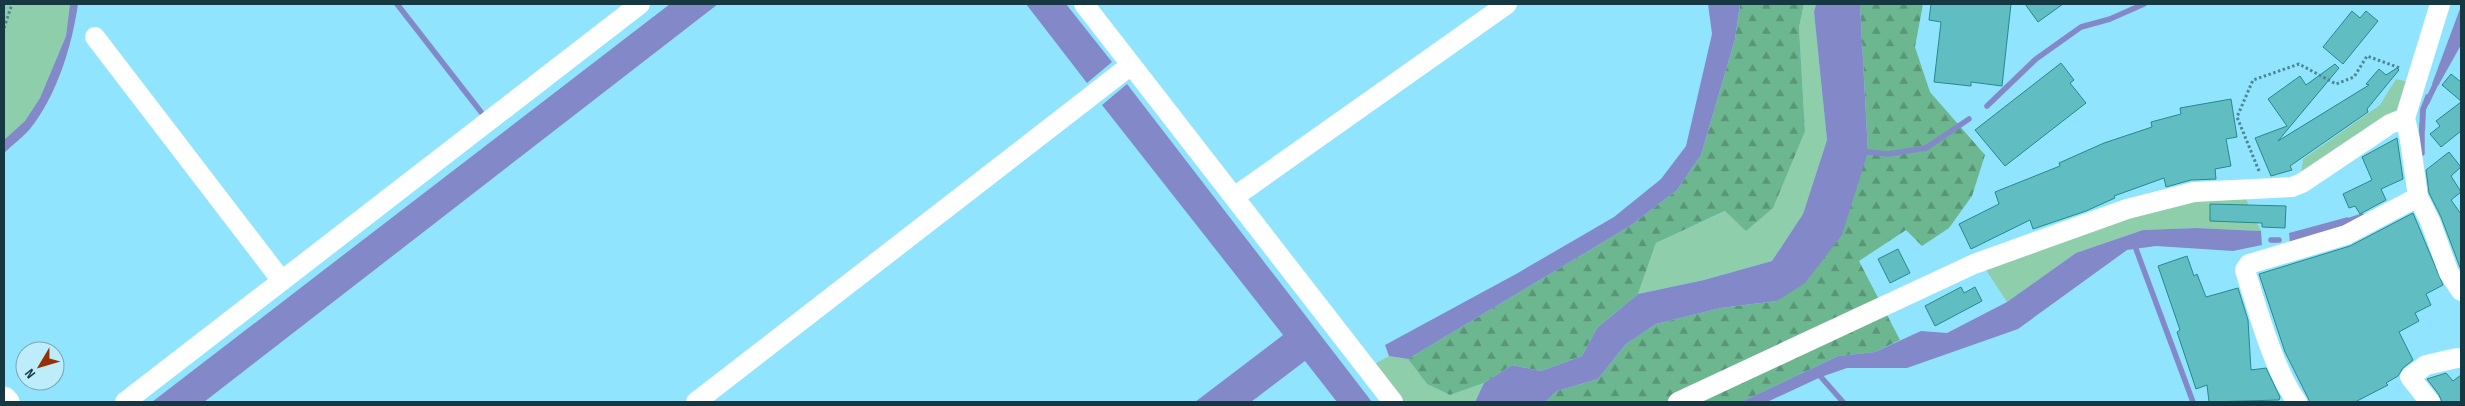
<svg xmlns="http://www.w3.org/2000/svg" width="2465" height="406" viewBox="0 0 2465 406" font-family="'Sofia Sans Condensed',sans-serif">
	<defs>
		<pattern id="forest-firs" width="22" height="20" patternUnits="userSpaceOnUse" patternTransform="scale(1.25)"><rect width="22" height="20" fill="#6db790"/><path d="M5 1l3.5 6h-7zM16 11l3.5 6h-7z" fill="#589677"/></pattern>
	</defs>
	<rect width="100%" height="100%" fill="#91e4fe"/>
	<!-- grass -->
	<path fill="#8fceab" d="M4,4h66l-4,32 -26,62 -15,23 -21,19z
		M1804,4h12l-2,8 13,128 -24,74 -31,47 -68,19 -66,14 18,-51 70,-32 79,-80 -6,-104z
		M2396,79l13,3 -9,28 -99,65 2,-16 77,-54z
		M2246,199l15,32 -65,-3 -53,2 -67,23 -69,49 -21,-32 141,-55 66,-15z
		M1389,356l19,3 19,25 23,11 34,-12 -9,19h-71l-29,-38z"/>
	<!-- forest -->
	<path fill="url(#forest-firs)" d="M1740,4h64l-5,23 6,104 -32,77 -27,23 -21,-20 -69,32 -18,51 -41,34 -15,28 -41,15 -29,-6 -28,18 -34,12 -23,-11 -19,-25 222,-133 47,-36 24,-35 34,-116z
		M1860,4h63l-8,43 15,45 55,63 -13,41 -23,32 -27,18 -16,-16 -47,31 41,79 -25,12 -37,4 -97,46h-196l12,-11 41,-12 28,-35 30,-20 65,-16 56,-7 91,-149z"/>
	<!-- water -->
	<path fill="#8389c8" d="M70,4h8c-6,42 -21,91 -48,125 -8,9 -18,16 -26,24v-13l21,-19 15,-23 26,-62z
		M670,4h48l-514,398h-52z
		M1026,4h40l46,58 -25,21z
		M1708,4h32l-5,35 -34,116 -24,35 -47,36 -222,133 -19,-3 -4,-11 131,-71 98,-57 47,-38 25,-33 26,-112z
		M1816,4h44l8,148 -26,83 -37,48 -28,18 -56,7 -65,16 -30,20 -28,35 -41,12 -12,11h-70l9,-19 28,-18 29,6 41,-15 15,-28 41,-34 66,-14 68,-19 31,-47 24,-74 -13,-128z
		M2461,6v39l-23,41 -6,-2z
		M1127,84l245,318h-35l-32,-41 -54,41h-56l88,-67 -181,-230z
		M2426,94l6,2 -6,14 -1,21 -6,2 1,-24z
		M2348,217l3,6 -61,21 -1,-11z
		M2196,228l65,3 1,14 -29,6 -77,-5 -29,4 -109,79 -111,39h-60l-26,9 -54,25h-26l97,-46 37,-4 46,-21 26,2 60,-31 69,-49 67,-23z"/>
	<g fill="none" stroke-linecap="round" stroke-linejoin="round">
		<!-- stream -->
		<path stroke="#8389c8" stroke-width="5.5" d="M397,4l84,108
			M2427,102l11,-23
			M1987,106l49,-47 45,-32 29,-8 34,-15
			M1868,152l20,2 38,-6 43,-29
			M2422,153v-28
			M2342,223l20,-7
			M2271,240h8
			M2136,249l57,153
			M1821,377l22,25"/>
	</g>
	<!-- building -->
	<path fill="#60bdc1" stroke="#26898e" d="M1931,4h80l-9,82 -31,-4v4l-37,-4 7,-60 -12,-2z
		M2025,4h38l-25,18z
		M2352,11l8,7 6,-7 12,10 -35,43 -20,-17z
		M2061,63l13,17 -4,3 16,20 -81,63 -30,-36z
		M2335,64l4,4 -61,73 91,-56 -3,-1 13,-15 7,6 11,-7 2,2 -32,39 1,3 -78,54 2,4 -21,6 -16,-38 32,-12 -19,-27 32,-23 6,9z
		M2451,74l10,8v19l-19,-16z
		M2231,99l6,38 -11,2 5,27 -16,3 1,10 -25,1 -25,7 -2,-9 -50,18 1,2 -29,13 -53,18 -3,-9 -59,29 -12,-25 40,-20 -4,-12 65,-26 -1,-3 45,-20 48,-16 -1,-5 30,-8 -1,-6z
		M2461,102v29l-20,16 -11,-13 10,-8 -4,-5z
		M2397,138l6,41 -22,10 5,11 -26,14 -5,-8 -6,2 -6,-14 29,-14 -10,-23z
		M2449,152l12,15 -10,9 10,16 -10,8 10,14v56l-20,-53 -12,-24 -3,-23z
		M2210,204l76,2 -1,22 -23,-1v-4l-52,-2z
		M2413,213l30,72 -17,9 5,11 -16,8 4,8 -20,11 14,28 -10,8 -5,8 -12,7 2,2 -33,17h-45l-25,-50 -26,-78 91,-28z
		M1898,249l12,24 -20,10 -12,-24z
		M2187,256l7,20 3,-2 9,23 32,-9 10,32 3,50 15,-2 14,29 -1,3 -70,2 -2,-17 -11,4 -19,-57 3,-2 -22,-64z
		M1961,287l3,6 11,-6 7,14 -47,25 -10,-20z
		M2446,373l7,8 8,-6v27h-19l-3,-7 -12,-16z"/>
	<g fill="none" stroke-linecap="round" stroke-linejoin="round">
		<!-- path -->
		<path stroke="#4d8697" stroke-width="3" stroke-dasharray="2.5 2.5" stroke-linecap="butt" d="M4,28l8,-24
			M2259,171l-22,-54 16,-37 46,-16 37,20 18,-7 13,-21 33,12"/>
		<!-- minor -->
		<path stroke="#fff" stroke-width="20" d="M1084,4l309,398
			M2440,4l-35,114 5,22 8,57 12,24 19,52 12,18
			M95,37l187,244
			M1234,197l273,-193
			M125,402l515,-398
			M696,402l435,-337
			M1678,402l296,-138 153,-55 67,-17 98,-5 10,-4 88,-59 15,-6
			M2297,402c-23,-31 -40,-94 -52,-132l4,-6 97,-29 72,-38
			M2430,402l-20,-25 16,-12 31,-7"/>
		<!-- tertiary -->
		<path stroke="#fff" stroke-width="25" d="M4,399l3,3"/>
	</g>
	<!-- border -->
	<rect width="2465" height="406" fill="none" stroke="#153842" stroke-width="10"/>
	<!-- north arrow -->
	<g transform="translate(40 366) rotate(232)"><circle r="24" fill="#bdecfb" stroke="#7aa4b1"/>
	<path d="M0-4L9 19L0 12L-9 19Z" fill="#963101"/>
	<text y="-8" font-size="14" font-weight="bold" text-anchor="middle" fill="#153842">N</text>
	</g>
</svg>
